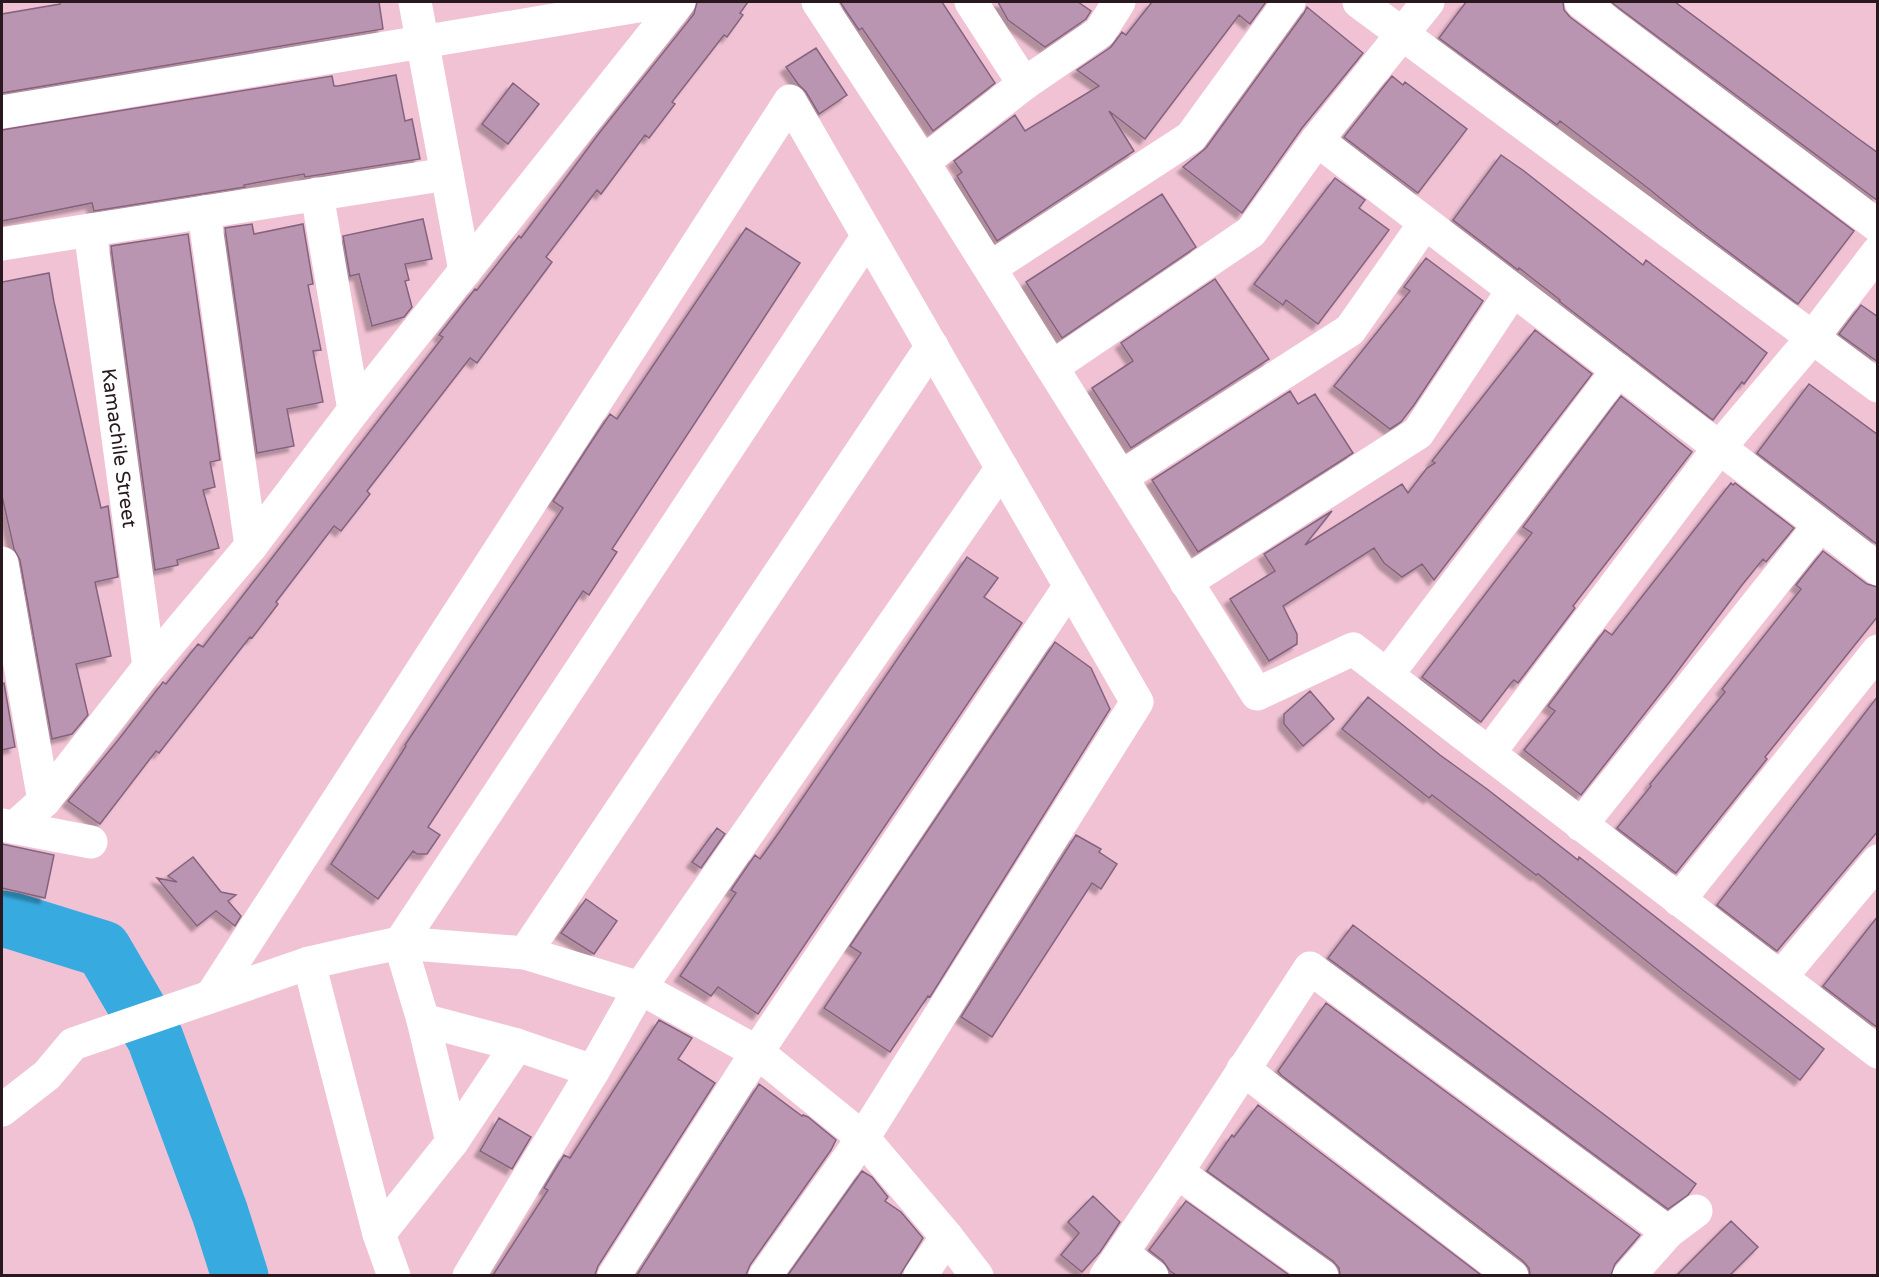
<svg xmlns="http://www.w3.org/2000/svg" width="1879" height="1277" viewBox="0 0 1879 1277" font-family="'Varela Round',sans-serif">
	<defs>
		<filter id="shadow"><feDropShadow dx="-5.5" dy="5.5" stdDeviation="1.5" flood-color="#0004"/></filter>
	</defs>
	<rect width="100%" height="100%" fill="#f1c2d4"/>
	<g fill="none" stroke-linecap="round" stroke-linejoin="round">
		<!-- river -->
		<path stroke="#37aae0" stroke-width="57" d="M2,919l11,2 90,28 52,89 65,175 20,63"/>
	</g>
	<!-- building -->
	<path fill="#b995b1" stroke="#85637e" stroke-width="1.5" filter="url(#shadow)" d="M60,2h319l4,27 -381,64v-79l58,-10z
		M697,2h51l-8,11 3,2 -16,22 -3,-2 -52,67 3,2 -26,34 -4,-3 -44,59 -4,-4 -51,67 6,5 -75,101 -7,-5 -103,133 3,3 -29,37 -7,-5 -58,76 2,2 -26,34 -2,-1 -91,116 -3,-2 -56,73 -32,-23 51,-62 44,-57 3,2 32,-40 5,3 240,-310 -4,-2 36,-46 2,1 42,-54 2,2 79,-106 94,-118z
		M840,2h102l53,81 -62,48 -71,-103 -3,2z
		M998,2h80l13,9 -5,8 -41,28 -37,-27z
		M1152,2h114l-16,22 -11,-9 -94,124 -36,-28 25,40 -137,90 -40,-65 5,-4 -8,-11 61,-46 10,16 74,-45 -22,-16 34,-23 11,-15 4,3z
		M1466,2h97l1,8 6,7 284,214 -56,73 -100,-75 -49,-40 -89,-68 -3,4 -118,-87z
		M1611,2h64l181,135 22,16v48z
		M1307,7l56,46 -61,75 -60,85 -59,-46 23,-19 98,-135z
		M816,48l31,47 -28,19 -13,-22 -8,-8 -12,-17z
		M396,75l9,46 7,-2 8,40 -115,18 -1,-3 -60,11 1,2 -151,24 -2,-8 -90,18v-91l330,-54 2,10h4z
		M1392,76l11,9 2,-3 62,47 -49,64 -74,-56z
		M513,83l26,21 -31,40 -26,-20z
		M1501,155l23,16 119,94 3,-5 121,93 -23,31 -2,-2 -29,38 -154,-119 1,-1 -41,-32 -1,2 -65,-50z
		M1335,178l30,22 -6,8 30,22 -71,94 -32,-24 -3,5 -29,-21z
		M1162,194l34,53 -134,91 -36,-56z
		M423,219l9,40 -27,5 4,16 -4,1 7,26 -8,10 -32,9 -13,-52 -9,2 -7,-40z
		M252,224l2,10 49,-10 10,60 -5,1 13,65 -8,1 10,51 -36,7 7,37 -37,7 -32,-225z
		M746,228l54,35 -188,286 5,3 -28,43 -6,-4 -155,236 12,8 -13,19h-10l-4,-3 -35,48 -47,-35 75,-118 -1,-1 158,-237 -10,-7 37,-57 20,-30 7,5z
		M188,234l32,226 -10,2 5,25 -12,3 16,58 -42,12 1,5 -23,5 -44,-324z
		M1426,258l57,43 -69,104 -13,17 -11,7 -56,-43 76,-95 -6,-4z
		M49,273l5,29 47,206 7,-2 10,71 -23,5 16,74 -35,8 12,51 -16,19 -20,5 -32,-179 -6,-11 -12,-53v-214z
		M1215,279l54,80 -138,89 -39,-60 41,-27 -12,-18z
		M1861,305l17,12v45l-39,-28z
		M1535,330l57,44 -158,206 -12,-16 -20,13 -18,-14 -10,-15 -91,58 14,28v10l-28,17 -39,-62 45,-28 -11,-17 68,-43 -27,34 97,-61 6,9 19,-25 8,-5 -3,-2z
		M1809,384l69,51v110l-121,-92z
		M1290,391l8,13 17,-10 38,59 -155,99 -46,-72z
		M1621,396l71,56 -119,154 2,2 -57,75 -4,-3 -3,3 -30,39 -59,-45 110,-144 -9,-6z
		M1731,483l2,2 2,-2 59,45 -28,34 -3,-3 -21,26 -71,95 -90,115 -57,-45 31,-39 -7,-5 57,-76 7,5z
		M1823,551l44,33 11,3v29l-113,141 2,2 -91,114 -59,-45 34,-42 -1,-2 75,-92 -3,-3 79,-100 -5,-4z
		M967,557l31,21 -14,19 38,26 -264,391 -40,-27 -7,9 -31,-20 56,-83 -5,-3 24,-35 5,4 20,-28z
		M1055,642l36,26 19,41 -180,288 -2,-1 -38,56 -66,-44 37,-55 -11,-7z
		M4,683l11,64 -13,3v-66z
		M1310,691l24,28 -31,27 -19,-22v-10z
		M1878,696v135l-101,120 -60,-46z
		M1368,697l72,58 47,34 91,71 1,-3 245,192 -24,31 -116,-89 -146,-117 -2,1 -104,-80 -3,3 -87,-69z
		M717,828l8,6 -24,34 -9,-6z
		M1076,835l25,14 -2,3 18,12 -16,25 -9,-6 -100,154 -31,-20z
		M2,844l52,11 -9,43 -43,-10z
		M193,857l28,35 15,3 -8,6 13,15 -6,10 -19,-15 -19,15 -40,-48 20,4 -9,-6z
		M586,899l31,22 -23,33 -33,-21z
		M1878,916v112l-55,-42z
		M1353,925l343,259 -8,11 -20,14 -340,-251z
		M1326,1003l314,232 -25,29 -4,11h-81l-1,-7 -6,-7 -242,-186 -3,-4z
		M659,1020l33,18 -14,21 37,24 -117,183 -3,9h-102l55,-85 -4,-2 20,-33 6,3z
		M759,1084l43,32 1,-1 5,2 28,23 -5,10 -81,115 -4,10h-109z
		M1258,1105l223,170h-141l-1,-7 -6,-7 -126,-90 25,-36 2,2z
		M499,1118l32,19 -19,32 -32,-18z
		M862,1171l10,6 16,20 -3,4 16,11 22,26 -23,37h-112z
		M1093,1196l27,26 -20,30 -18,20 -21,-17 18,-22 -11,-11z
		M1186,1201l103,74h-113l-6,-4 -7,-10 -14,-11z
		M1731,1221l27,26 -28,28h-53z"/>
	<g fill="none" stroke-linecap="round" stroke-linejoin="round">
		<!-- street -->
		<g stroke="#fff" stroke-width="33">
			<path d="M415,2l50,269"/>
			<path d="M818,2l105,160 334,532 96,-45 525,403"/>
			<path d="M971,2l53,82"/>
			<path d="M1359,2l519,384"/>
			<path d="M1581,2l297,224"/>
			<path d="M2,112l660,-110"/>
			<path d="M1317,140l561,429"/>
			<path d="M923,162l101,-78 76,-52 19,-30"/>
			<path d="M317,194l37,216"/>
			<path d="M204,212l47,334"/>
			<path id="s1" d="M90,230l59,437"/>
			<path d="M2,244l445,-70"/>
			<path d="M990,268l201,-131 98,-135"/>
			<path d="M1052,367l199,-135 66,-92 111,-138"/>
			<path d="M1121,477l229,-147 75,-107"/>
			<path d="M2,563l42,238"/>
			<path d="M1186,582l232,-149 95,-143"/>
			<path d="M1387,675l231,-305"/>
			<path d="M1489,753l230,-305 94,-111 65,-85"/>
			<path d="M2,825l89,17"/>
			<path d="M1581,825l239,-300"/>
			<path d="M15,827l29,-26 105,-134 102,-121 103,-136 325,-408"/>
			<path d="M1679,900l199,-249"/>
			<path d="M525,953l407,-607"/>
			<path d="M309,963l70,271 15,42"/>
			<path d="M1781,977l97,-116"/>
			<path d="M212,995l578,-894 347,601 -274,436 -98,138"/>
			<path d="M423,1020l94,25 76,26"/>
			<path d="M1243,1069l269,207"/>
			<path d="M2,1110l45,-35 26,-31 236,-81 48,-11 43,-9 125,10 115,35 117,64 106,86 84,99 30,39"/>
			<path d="M452,1142l65,-97"/>
			<path d="M1177,1172l145,104"/>
			<path d="M379,1234l73,-92 -29,-122 -23,-77 468,-707"/>
			<path d="M1123,1254l29,22"/>
			<path d="M469,1276l124,-205 47,-83 362,-520"/>
			<path d="M614,1276l143,-224 313,-466"/>
			<path d="M920,1276l27,-39"/>
			<path d="M1106,1276l71,-104 133,-204 358,264"/>
			<path d="M1629,1276l39,-44 28,-21"/>
		</g>
	</g>
	<g text-anchor="middle" stroke-width="6" stroke-linejoin="round" paint-order="stroke">
		<!-- street labels -->
		<g font-size="20" fill="#29191f" stroke="#f1c2d4">
			<text dy="7" stroke="none"><textPath href="#s1" startOffset="220">Kamachile Street</textPath></text>
		</g>
	</g>
	<!-- border -->
	<rect width="1879" height="1277" fill="none" stroke="#29191f" stroke-width="6"/>
</svg>
